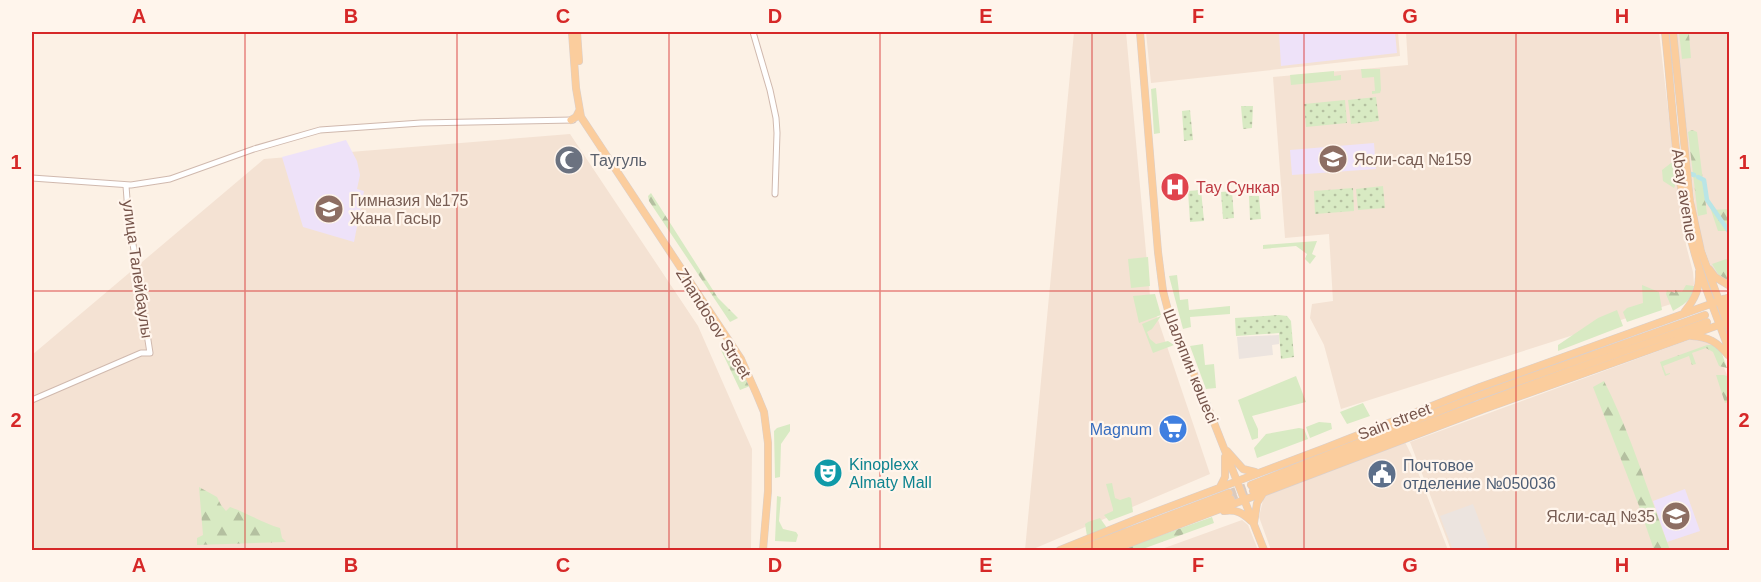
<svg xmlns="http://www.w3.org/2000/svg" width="1761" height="582" viewBox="0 0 1761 582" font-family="Helvetica,sans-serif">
	<defs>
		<pattern id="forest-firs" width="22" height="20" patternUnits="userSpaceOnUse" patternTransform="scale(1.5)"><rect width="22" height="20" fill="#d8eac3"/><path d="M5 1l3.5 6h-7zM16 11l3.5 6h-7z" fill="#b4c0a0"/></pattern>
		<pattern id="park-dots" width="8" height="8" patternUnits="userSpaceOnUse" patternTransform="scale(1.5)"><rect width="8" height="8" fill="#d8eac3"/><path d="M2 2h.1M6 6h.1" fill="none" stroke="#b4c0a0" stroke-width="1.8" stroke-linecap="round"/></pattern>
	</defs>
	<rect width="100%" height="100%" fill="#fcf1e5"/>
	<!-- residential -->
	<path fill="#f4e2d3" d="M1074,32h52l24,264 60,178 -179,76h-6z
		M1146,32h252l2,24 -249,27z
		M1406,32h253l16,138 11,75 7,27 1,12 -4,14 -349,111 -17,-64 -14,-27 2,-14 21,-3 -4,-67 -44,4 -12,-161 135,-12z
		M1676,32h53v252l-13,-10 -6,-10 -9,-25 -5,-23z
		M570,134l128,192 54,123 -1,101h-719v-195l232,-196z
		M1694,338l13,3 9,7 13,32v170h-278l-41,-108z
		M1405,442l6,12 37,96h-177l-12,-33 5,-21z
		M1242,520l6,5 10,25h-99z"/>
	<!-- industrial -->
	<path fill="#ece4df" d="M1279,335v9l-7,1 1,10 -34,4 -2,-22z
		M1473,504l16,43 4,3h-40l-13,-34z"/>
	<!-- education -->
	<path fill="#eee2f9" d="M1279,32h116l2,21 -116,13z
		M346,140l11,21 3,14 -3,14 7,2 -10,51 -51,-15 -21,-70z
		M1374,143l2,26 -84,6 -2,-25z
		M1685,489l15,42 -33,11 -14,-41z"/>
	<!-- green -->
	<path fill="#d8eac3" d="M1361,69h19l1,21 -1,3 -8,1v-3h3l-1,-14 -12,1z
		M1334,71v5l7,-1v5l-50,5 -1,-10z
		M1156,88l4,45 -6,1 -3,-45z
		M1671,163h2l2,23 -1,2 -11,-7 -1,-11z
		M1317,241l-5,13 4,2 -6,8 -5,-5 2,-5 -11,-8 -33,3v-4z
		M1148,257l2,29 -19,2 -3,-29z
		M1177,275l3,25 8,-1 1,11 41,-4v8l-40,3 1,10 -8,2 -14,-53z
		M1642,285l17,7 3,18 -35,12 -4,-10 4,-4 16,-5z
		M1155,294l6,21 -22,8 -6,-27z
		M1617,310l6,16 -65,25v-6l40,-27z
		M1161,316l-9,13 -5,3 3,7 6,5 12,-3 6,4 -21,8 -11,-29z
		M1203,344l2,21 9,-1 2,24 -10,1 -16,-43z
		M1296,376l10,26 -54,14 6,13v9l-6,2 -14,-40z
		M1363,403l7,13 -23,8 -7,-12z
		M1319,422l12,1 1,6 -22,9 -4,-11z
		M790,424v7l-9,13 -1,33 -5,1 -1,-47 3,-3z
		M1299,428l5,1 4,10 -51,19 -3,-10 12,-14z
		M1112,483l3,15 5,2 9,-3 2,1 2,14 -24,9 -5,-6 9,-4v-2l-7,-25z
		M777,496l4,1 -2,24 4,8 13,3 2,3 -2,7 -21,-1z
		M1100,518l7,10 -20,8 -2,-12 3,-2z"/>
	<!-- forest -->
	<path fill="url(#forest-firs)" d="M1679,32h12l-2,2 2,24 -9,1z
		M1692,130l5,2 10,82 -9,2 -10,-84z
		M651,193l67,105 20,20 -8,4 -8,-12 -73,-109 -1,-5z
		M1729,209l1,1 -1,28 -2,-7h-9l-7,-21z
		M1729,258v21l-3,1 -8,-6 -6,-10z
		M1686,285l8,1c-3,15 -8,17 -21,25l-7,-17 1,-4 8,3v-3l7,2z
		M1707,345h6l8,6 6,17 -8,-2 -6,-14 -7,-4 -14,5 4,11 -4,1 -3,-9 -26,10 3,8 4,-1v1l-5,2 -5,-14z
		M731,349l19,37 -10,4 -19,-40z
		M1716,375h8l5,2v25l-4,1z
		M1604,381c27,53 45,114 66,169h-16l-15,-44 -46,-119z
		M199,487l18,10 4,8 5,6 4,-4c17,6 33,16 50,21l2,10 4,4 -89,3v-7l6,-3z
		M1212,517l2,6 -74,27h-20z"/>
	<!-- park -->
	<path fill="url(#park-dots)" d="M1376,97l3,24 -28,3 -3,-24z
		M1345,100l2,23 -41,4 -2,-23z
		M1241,106h12l-1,22 -9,1z
		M1190,110l3,30 -9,1 -2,-30z
		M1383,186l2,22 -27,2 -2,-21z
		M1353,188l1,23 -39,3 -1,-23z
		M1201,190l3,31 -14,1 -2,-31z
		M1232,191l2,27 -11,1 -2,-27z
		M1259,196l2,23 -11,1 -1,-24z
		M1279,315l8,1 4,5 3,36 -13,2 -2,-26 -43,3 -1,-18z"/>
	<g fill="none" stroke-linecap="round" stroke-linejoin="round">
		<!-- canal -->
		<path stroke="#b9e5e6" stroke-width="4.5" d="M1691,174l3,1
			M1698,177l6,3 3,20 23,33"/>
		<!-- major-tunnel -->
		<path stroke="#dacabe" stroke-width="7" stroke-dasharray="7 3.5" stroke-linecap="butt" d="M1229,493l22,-8
			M1231,499l22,-8"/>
		<!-- minor casing -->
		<g stroke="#d0b9ae" stroke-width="7">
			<path id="minor" d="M753,32l17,58 6,28 1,15 -2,61
				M32,178l99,7 39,-6 84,-30 66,-19 101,-7 152,-3
				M32,400l109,-47h9l-22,-141 -2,-26"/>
		</g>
		<!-- major casing -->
		<g stroke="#d9cfcc" stroke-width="8">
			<path id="major" d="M572,32l4,56 5,29 160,242 16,36 7,17 4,31v48l-5,59
				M577,32l2,29
				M1140,32l18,220 5,39 6,23 40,96 55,140
				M1665,32c7,65 10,136 24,199 9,42 27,82 41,122
				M1673,32l17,169 11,50 29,80
				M571,120l5,-3 3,-6
				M1709,269l6,8 15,9
				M1723,299l7,18
				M1685,311c10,-12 15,-23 14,-39
				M1692,336c17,1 25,6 36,19
				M1227,451l16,18 12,3
				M1251,485l224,-88 230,-82
				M1220,487l5,-10v-20
				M1253,491c151,-60 302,-116 454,-169
				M1224,511c12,-2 19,2 27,10
				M1254,523l3,-20 5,-8
				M1060,550l77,-31 188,-71 155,-61 250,-90
				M1079,550l150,-57
				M1096,550l135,-51
				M1112,550l372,-141 246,-88"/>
		</g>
		<!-- minor -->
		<use href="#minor" stroke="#fff" stroke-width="5"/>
		<!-- major -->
		<use href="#major" stroke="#fbcd9d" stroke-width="7"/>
	</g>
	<!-- grid -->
	<path fill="none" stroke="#d62828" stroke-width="1.5" stroke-opacity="0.55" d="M245,32v518M457,32v518M669,32v518M880,32v518M1092,32v518M1304,32v518M1516,32v518M32,291h1698"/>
	<!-- icons -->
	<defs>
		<g id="school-disc" transform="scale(1.5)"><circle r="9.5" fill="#8d6e63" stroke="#fff5ec"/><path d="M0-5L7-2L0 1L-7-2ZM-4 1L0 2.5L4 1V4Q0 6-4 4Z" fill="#fff"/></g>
		<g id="mosque-disc" transform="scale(1.5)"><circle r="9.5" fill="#6b7280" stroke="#fff5ec"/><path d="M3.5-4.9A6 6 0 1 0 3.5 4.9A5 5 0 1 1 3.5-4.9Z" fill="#fff"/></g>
		<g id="hospital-disc" transform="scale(1.5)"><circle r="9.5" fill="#e0444e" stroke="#fff5ec"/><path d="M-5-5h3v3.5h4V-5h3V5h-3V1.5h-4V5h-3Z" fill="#fff"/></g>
		<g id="supermarket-disc" transform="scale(1.5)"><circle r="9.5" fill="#3f7fe0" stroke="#fff5ec"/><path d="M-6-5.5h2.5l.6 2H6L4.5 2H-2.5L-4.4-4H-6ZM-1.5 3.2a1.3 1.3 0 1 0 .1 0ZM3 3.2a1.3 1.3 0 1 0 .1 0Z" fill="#fff"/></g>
		<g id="theatre-disc" transform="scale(1.5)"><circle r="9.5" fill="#0f9aa8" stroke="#fff5ec"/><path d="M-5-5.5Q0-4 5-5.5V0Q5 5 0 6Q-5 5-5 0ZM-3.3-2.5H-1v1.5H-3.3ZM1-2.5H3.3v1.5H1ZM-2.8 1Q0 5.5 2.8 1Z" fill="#fff"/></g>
		<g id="civic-disc" transform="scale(1.5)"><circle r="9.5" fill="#5c6f8a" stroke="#fff5ec"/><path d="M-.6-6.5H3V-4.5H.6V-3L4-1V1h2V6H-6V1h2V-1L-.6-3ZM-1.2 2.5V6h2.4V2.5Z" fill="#fff"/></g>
	</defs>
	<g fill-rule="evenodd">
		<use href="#school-disc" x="1333" y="159"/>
		<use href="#mosque-disc" x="569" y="160"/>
		<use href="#hospital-disc" x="1175" y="187"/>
		<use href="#school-disc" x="329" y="209"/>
		<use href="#supermarket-disc" x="1173" y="429"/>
		<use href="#theatre-disc" x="828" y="473"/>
		<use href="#civic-disc" x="1382" y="474"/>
		<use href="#school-disc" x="1676" y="516"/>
	</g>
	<g text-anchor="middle" stroke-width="4.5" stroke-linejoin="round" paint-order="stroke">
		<!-- education labels -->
		<g font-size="16" fill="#785e54" stroke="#fff5ec" text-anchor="start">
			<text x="1354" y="165">Ясли-сад №159</text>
			<text x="350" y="206">Гимназия №175<tspan x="350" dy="18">Жана Гасыр</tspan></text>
			<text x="1655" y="522" text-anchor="end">Ясли-сад №35</text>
		</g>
		<!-- worship labels -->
		<g font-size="16" fill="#5b616d" stroke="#fff5ec" text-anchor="start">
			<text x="590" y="166">Таугуль</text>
		</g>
		<!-- health labels -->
		<g font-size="16" fill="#be3a42" stroke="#fff5ec" text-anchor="start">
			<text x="1196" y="193">Тау Сункар</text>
		</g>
		<!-- street labels -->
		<g font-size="16" fill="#76544a" stroke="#fff5ec">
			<text transform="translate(1685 195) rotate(81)" y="6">Abay avenue</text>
			<text transform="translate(138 269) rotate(82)" y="6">улица Талейбаулы</text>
			<text transform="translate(714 323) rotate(58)" y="6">Zhandosov Street</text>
			<text transform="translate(1191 366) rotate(68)" y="6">Шаляпин көшесі</text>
			<text transform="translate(1394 421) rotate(-21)" y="6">Sain street</text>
		</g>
		<!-- shop labels -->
		<g font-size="16" fill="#366cbe" stroke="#fff5ec" text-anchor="end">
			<text x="1152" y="435">Magnum</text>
		</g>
		<!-- culture labels -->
		<g font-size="16" fill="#0d838f" stroke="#fff5ec" text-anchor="start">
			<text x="849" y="470">Kinoplexx<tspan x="849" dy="18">Almaty Mall</tspan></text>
		</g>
		<!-- service labels -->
		<g font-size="16" fill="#4e5e75" stroke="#fff5ec" text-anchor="start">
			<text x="1403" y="471">Почтовое<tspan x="1403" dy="18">отделение №050036</tspan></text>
		</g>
	</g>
	<!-- border -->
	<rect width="1761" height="582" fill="none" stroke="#fff5ec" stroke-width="66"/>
	<rect x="33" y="33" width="1695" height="516" fill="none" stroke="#d62828" stroke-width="2"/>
	<g font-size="20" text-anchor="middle" font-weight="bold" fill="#d62828">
		<text x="139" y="23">A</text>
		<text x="351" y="23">B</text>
		<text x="563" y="23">C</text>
		<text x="775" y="23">D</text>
		<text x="986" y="23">E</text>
		<text x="1198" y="23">F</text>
		<text x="1410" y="23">G</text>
		<text x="1622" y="23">H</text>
		<text x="16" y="169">1</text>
		<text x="1744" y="169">1</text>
		<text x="16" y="427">2</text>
		<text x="1744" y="427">2</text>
		<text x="139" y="572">A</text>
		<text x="351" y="572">B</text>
		<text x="563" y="572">C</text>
		<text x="775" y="572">D</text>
		<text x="986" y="572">E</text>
		<text x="1198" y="572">F</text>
		<text x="1410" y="572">G</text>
		<text x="1622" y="572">H</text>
	</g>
</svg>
